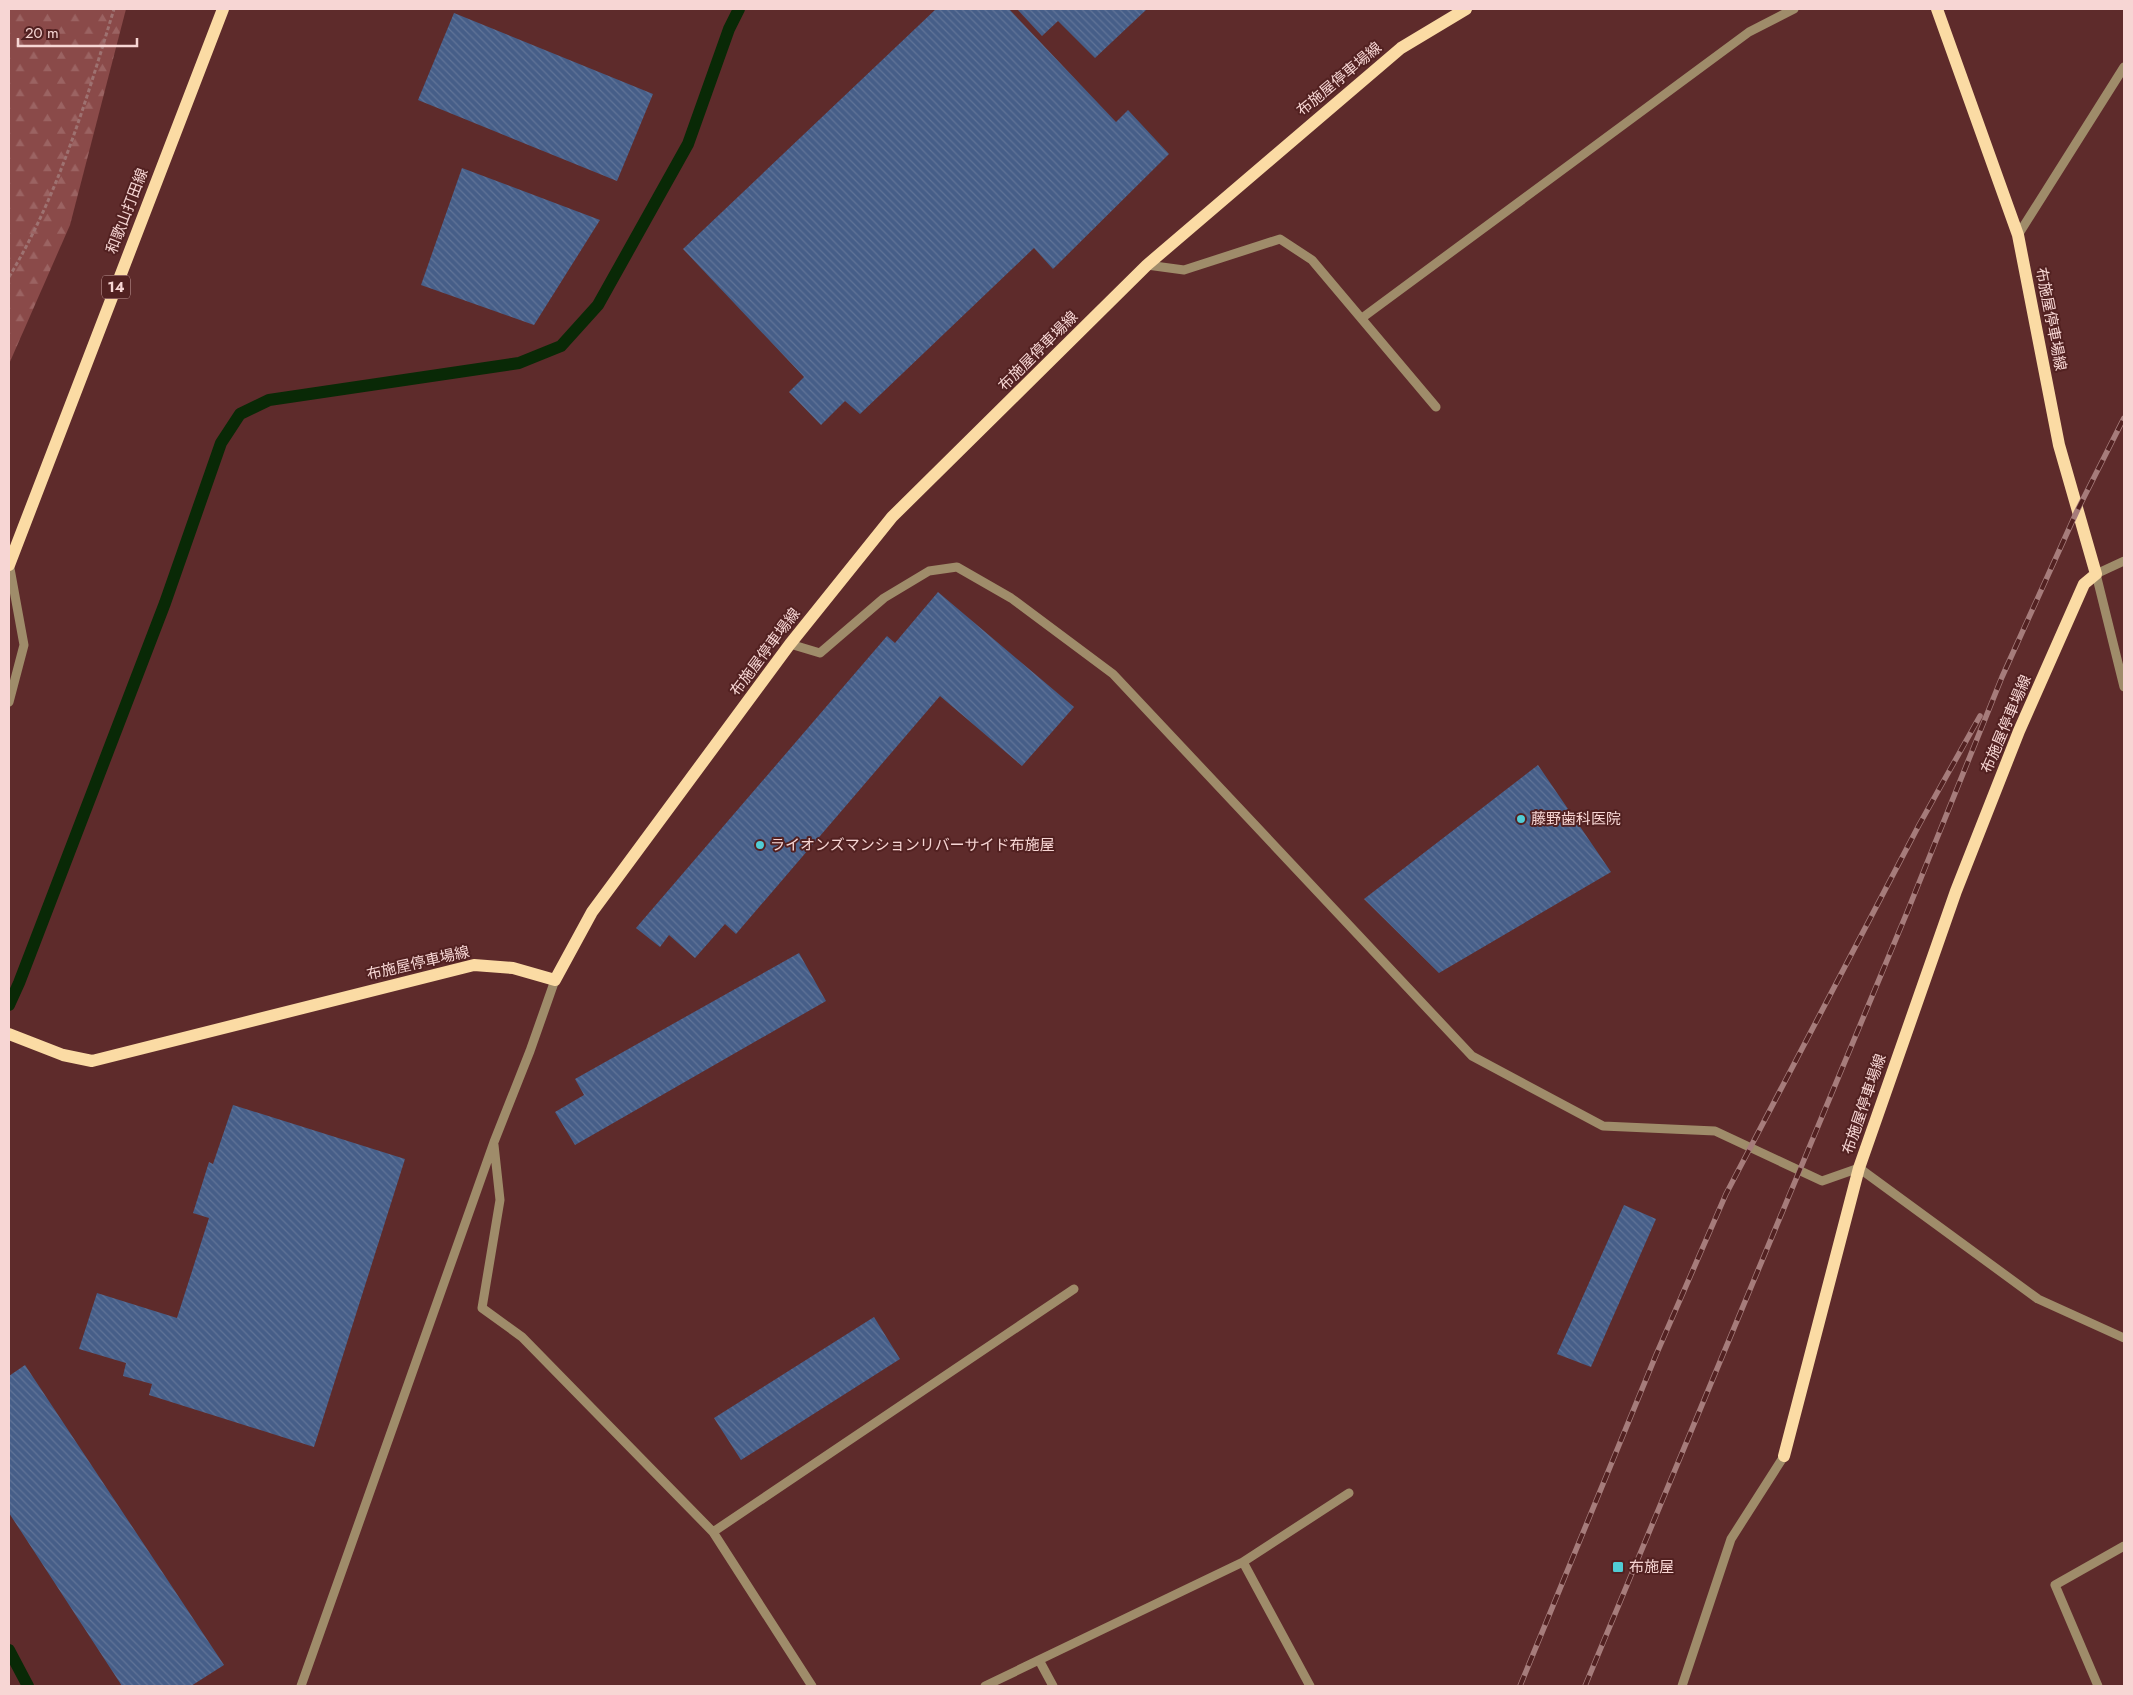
<svg xmlns="http://www.w3.org/2000/svg" width="2133" height="1695" viewBox="0 0 2133 1695" font-family="Jost,'Noto Sans JP',sans-serif">
	<defs>
		<pattern id="forest-firs" width="22" height="20" patternUnits="userSpaceOnUse" patternTransform="scale(1.25)"><rect width="22" height="20" fill="#8a4a49"/><path d="M5 1l3.5 6h-7zM16 11l3.5 6h-7z" fill="#9b6362"/></pattern>
		<pattern id="building-back-hatch" width="6" height="6" patternUnits="userSpaceOnUse" patternTransform="scale(1.25)"><rect width="6" height="6" fill="#465e88"/><path d="M-1 5l2 2M0 0l6 6M5-1l2 2" fill="none" stroke="#617498"/></pattern>
	</defs>
	<rect width="100%" height="100%" fill="#5e2b2b"/>
	<!-- forest -->
	<path fill="url(#forest-firs)" d="M9,9h117l-56,216 -61,139z"/>
	<g fill="none" stroke-linecap="round" stroke-linejoin="round">
		<!-- stream -->
		<path stroke="#092906" stroke-width="12" d="M9,1005l10,-22 146,-380 56,-160 19,-29 29,-14 250,-37 42,-17 37,-41 90,-161 41,-115 10,-20
			M9,1650l19,36"/>
	</g>
	<!-- building -->
	<path fill="url(#building-back-hatch)" d="M936,9h73l107,113 12,-12 41,44 -116,115 -19,-21 -174,166 -15,-13 -24,24 -32,-33 15,-15 -121,-128z
		M1017,9h130l-52,49 -37,-37 -16,15z
		M454,13l199,81 -36,87 -199,-81z
		M462,168l138,52 -66,105 -113,-40z
		M938,592l136,115 -52,59 -82,-70 -204,238 -11,-10 -30,34 -26,-23 -9,12 -24,-19 251,-292 8,7z
		M1538,765l73,107 -172,101 -75,-74z
		M799,953l27,48 -251,144 -20,-33 29,-17 -9,-16z
		M233,1105l172,54 -91,288 -165,-52 3,-11 -29,-8 3,-13 -47,-14 18,-56 80,25 32,-100 -16,-5 16,-51 4,2z
		M1624,1205l32,14 -65,148 -34,-13z
		M874,1317l26,42 -159,101 -27,-42z
		M25,1365l199,300 -33,21h-69l-113,-173v-137z"/>
	<g fill="none" stroke-linecap="round" stroke-linejoin="round">
		<!-- path -->
		<path stroke="#9e7271" stroke-width="3" stroke-dasharray="4 2.5" stroke-linecap="butt" d="M9,277c50,-83 77,-176 105,-268"/>
		<!-- minor -->
		<path stroke="#9f8c6a" stroke-width="9" d="M2018,235l106,-168
			M1147,265l37,5 96,-31 32,21 124,147
			M1362,318l387,-286 45,-23
			M2124,561l-28,13 28,113
			M790,644l30,9 64,-55 45,-27 28,-4 54,31 102,76 359,382 131,70 112,5 107,50 37,-13 179,131 86,39
			M9,702l15,-57 -15,-82
			M494,1145l6,55 -18,108 40,29 191,195 99,154
			M713,1532l361,-243
			M1243,1562l67,124
			M1039,1660l14,26
			M301,1686l193,-544 36,-91 25,-71
			M985,1686l258,-124 106,-69
			M1682,1686l49,-147 53,-83
			M2098,1686l-43,-101 69,-39"/>
		<!-- major -->
		<path stroke="#fbdba4" stroke-width="12" d="M9,565l214,-556
			M9,1034l54,21 29,6 382,-96 39,3 42,12 37,-68 198,-268 102,-127 255,-252 254,-217 65,-39
			M1784,1456l75,-288 97,-277 63,-160 65,-147 12,-10 -37,-129 -41,-210 -81,-226"/>
		<!-- rail casing -->
		<g stroke="#a67c7b" stroke-width="5.5">
			<path id="rail" d="M1520,1686l136,-331 70,-161 193,-369 61,-109
				M1585,1686l323,-776 94,-233 75,-166 47,-93"/>
		</g>
		<!-- rail -->
		<use href="#rail" stroke="#522121" stroke-width="4" stroke-dasharray="11" stroke-linecap="butt"/>
	</g>
	<!-- markers -->
	<g fill="#51ccd4" stroke="#522121" stroke-width="2">
		<circle cx="1521" cy="819" r="5"/>
		<circle cx="760" cy="845" r="5"/>
		<rect x="1612" y="1561" width="12" height="12" rx="2.5"/>
	</g>
	<g text-anchor="middle" stroke-width="4" stroke-linejoin="round" paint-order="stroke">
		<!-- shield labels -->
		<rect fill="#522121" stroke="#c6a09e" stroke-width="1" x="102" y="275.5" width="28" height="23" rx="4"/>
		<g font-size="14" font-weight="bold" fill="#f7d6d4">
			<text x="116" y="292">14</text>
		</g>
		<!-- street labels -->
		<g font-size="15" fill="#f7d6d4" stroke="#522121">
			<text transform="translate(1339 79) rotate(-40)" y="5">布施屋停車場線</text>
			<text transform="translate(127 211) rotate(-69)" y="5">和歌山打田線</text>
			<text transform="translate(2051 319) rotate(79)" y="5">布施屋停車場線</text>
			<text transform="translate(1038 351) rotate(-45)" y="5">布施屋停車場線</text>
			<text transform="translate(765 652) rotate(-53)" y="5">布施屋停車場線</text>
			<text transform="translate(2006 724) rotate(-67)" y="5">布施屋停車場線</text>
			<text transform="translate(418 963) rotate(-13)" y="5">布施屋停車場線</text>
			<text transform="translate(1864 1104) rotate(-71)" y="5">布施屋停車場線</text>
		</g>
		<!-- poi labels -->
		<g font-size="15" fill="#f7d6d4" stroke="#522121" text-anchor="start">
			<text x="1531" y="824">藤野歯科医院</text>
			<text x="770" y="850">ライオンズマンションリバーサイド布施屋</text>
			<text x="1629" y="1572">布施屋</text>
		</g>
	</g>
	<!-- border -->
	<rect width="2133" height="1695" fill="none" stroke="#f7d6d4" stroke-width="20"/>
	<!-- scale -->
	<path d="M18 38v8h119v-8" fill="none" stroke="#f7d6d4" stroke-width="2.5"/>
	<text x="25" y="38" font-size="15" fill="#f7d6d4" stroke="#522121" stroke-width="4" paint-order="stroke">20 m</text>
</svg>
